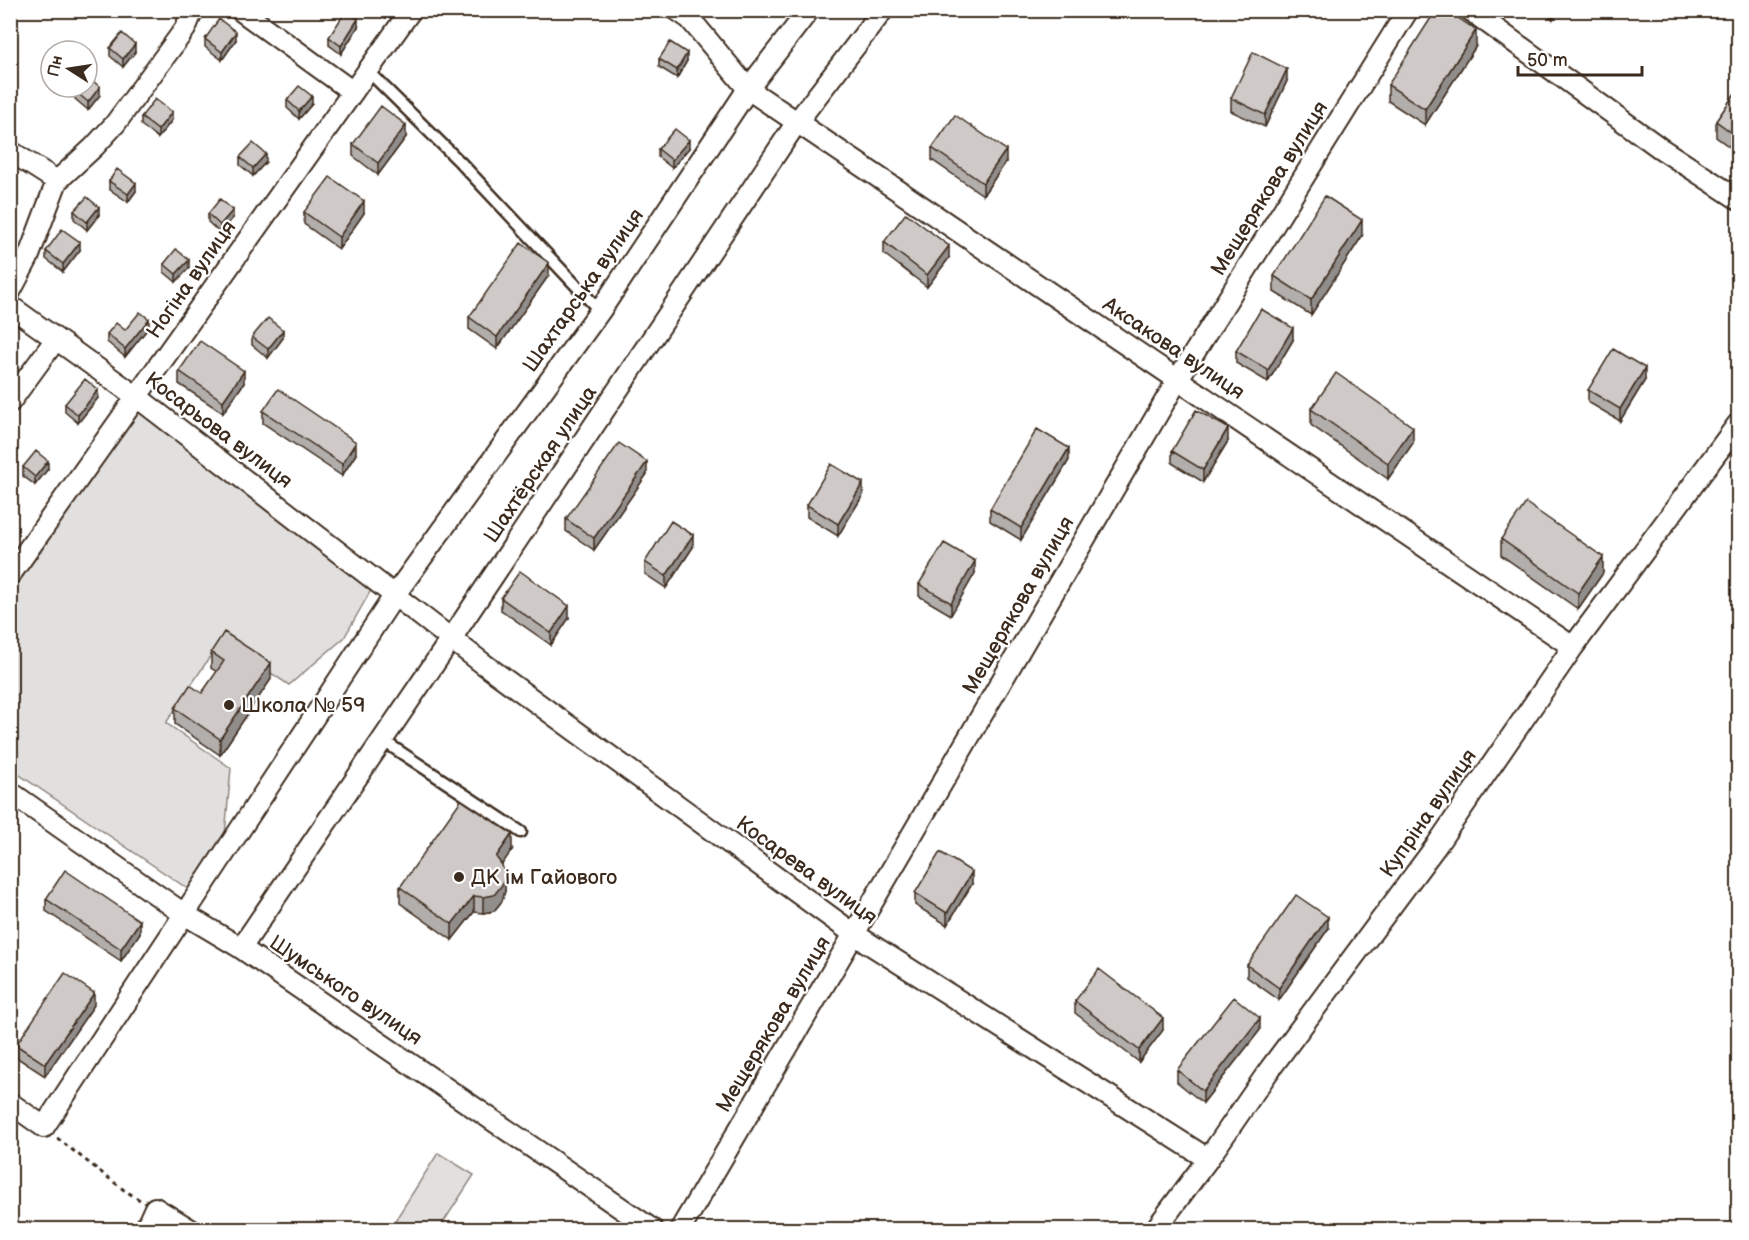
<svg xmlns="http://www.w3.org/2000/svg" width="1749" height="1240" viewBox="0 0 1749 1240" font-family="'Balsamiq Sans',sans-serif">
	<rect width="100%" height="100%" fill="#fff"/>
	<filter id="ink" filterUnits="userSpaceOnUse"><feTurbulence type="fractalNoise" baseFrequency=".0167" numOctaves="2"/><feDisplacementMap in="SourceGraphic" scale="12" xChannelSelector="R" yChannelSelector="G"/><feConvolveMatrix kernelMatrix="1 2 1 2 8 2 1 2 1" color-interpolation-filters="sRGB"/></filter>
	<g filter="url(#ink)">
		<!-- green -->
		<path fill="#e2e0de" stroke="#8e857e" stroke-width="1.5" d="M139,409l232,181 -27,48 -55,47 -68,-45 -55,83 65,45 -7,78 -33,45 -180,-122v-179z
			M438,1153l36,22 -35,54h-44l-4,-2z"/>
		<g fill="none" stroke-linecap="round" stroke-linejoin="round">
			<!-- service casing -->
			<g stroke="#3b2a1e" stroke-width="15">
				<path id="service" d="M368,71l92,91 140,149
					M382,740l139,92"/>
			</g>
			<!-- minor casing -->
			<g stroke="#3b2a1e" stroke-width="24">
				<path id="minor" d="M240,10l113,82
					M677,10l13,9 58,70 825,558
					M1470,10l190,138 78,51
					M10,151l47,30
					M10,292l18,-34 29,-77 37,-34 21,-23 70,-95 8,-19
					M10,306l127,91 348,268 369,269 354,225
					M10,402l46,-63
					M10,575l401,-565
					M10,792l174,122 57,34 412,282
					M241,948l210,-309 346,-517 86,-112
					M10,1103l34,24 350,-531 206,-285 148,-222 61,-79
					M145,1230l10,-22 36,22
					M680,1230l174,-296 324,-555 230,-369
					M1155,1230l53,-71 62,-90 166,-223 137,-199 165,-223"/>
			</g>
			<!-- path -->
			<path stroke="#3b2a1e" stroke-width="3" stroke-dasharray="4.5 4.5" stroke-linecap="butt" d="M57,1138l67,52 16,10"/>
			<!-- service -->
			<use href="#service" stroke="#fff" stroke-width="10"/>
			<!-- minor -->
			<use href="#minor" stroke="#fff" stroke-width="20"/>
		</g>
		<!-- wall -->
		<path fill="#b2aeab" stroke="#3b2a1e" stroke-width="1.5" d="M1541,10h18l-6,9z
			M358,27l-17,27 -12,-9v-8z
			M205,39l31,1 -14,20 -17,-13z
			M1476,46l-51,79 -37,-24v-16z
			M110,48l25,4 -12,15 -13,-11z
			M659,59l28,2 -10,17 -18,-11z
			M1287,81l-22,46 -34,-16v-13z
			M1738,89v64l-22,-16v-16z
			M75,91l25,4 -12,15 -13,-11z
			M287,100l25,4 -13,15 -12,-11z
			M141,117l31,3 -14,18 -17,-13z
			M406,137l-28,38 -25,-19v-12z
			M689,148l-17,20 -14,-11v-8z
			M932,148l74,14 -23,33 -51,-35z
			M240,157l26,5 -13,14 -13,-11z
			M109,181l27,10 -8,11 -19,-13z
			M74,211l25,4 -12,15 -13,-11z
			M304,212l60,1 -25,36 -35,-25z
			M208,214l25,4 -13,15 -12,-11z
			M1362,236l-51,79 -37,-23v-16z
			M884,242l65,16 -22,29 -43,-33z
			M80,250l-17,22 -17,-13v-8z
			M164,264l25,4 -13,14 -12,-10z
			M549,275l-52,74 -28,-20v-12z
			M149,327l-24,30 -18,-15v-8z
			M252,337l31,1 -15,20 -16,-13z
			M1293,340l-25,42 -32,-19v-12z
			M179,371l65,12 -21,30 -44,-29z
			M1645,380l-25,41 -32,-19v-12z
			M98,398l-20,25 -13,-11v-8z
			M1311,409l102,34 -25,36 -77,-54z
			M263,411l93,43 -14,22 -79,-53z
			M1228,441l-25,41 -31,-19v-12z
			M1069,460l-48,80 -31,-19v-12z
			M23,467l25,2 -13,16 -12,-9z
			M647,474l-53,76 -28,-19v-12z
			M863,495l-25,41 -31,-19v-12z
			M1501,539l102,34 -25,36 -77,-54z
			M693,547l-27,41 -21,-14v-12z
			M975,573l-24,42 -32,-19v-12z
			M501,598l68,20 -18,27 -50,-35z
			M211,652l60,27 -51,76 -45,-31v-16l27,-15 15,-21 -6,-4z
			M512,850l-11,14 4,27 -3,10 -8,10 -11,2 -9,-1 -22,28 -52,-37v-16z
			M972,884l-25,41 -32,-20v-12z
			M46,899l94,34 -19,28 -75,-50z
			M1328,929l-49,71 -32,-23v-12z
			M1075,1001l88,29 -24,32 -64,-49z
			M94,1005l-49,71 -29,-19v-12z
			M1260,1030l-57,73 -26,-21v-12z"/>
		<!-- shaded-wall -->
		<path fill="#918d8b" stroke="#3b2a1e" stroke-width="1.5" d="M1553,10h6l-6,9z
			M358,19v8l-17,27v-8z
			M1476,30v16l-51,79v-16z
			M236,32v8l-14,20v-8z
			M135,44v8l-12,15v-8z
			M687,53v8l-10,17v-8z
			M1287,69v12l-22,46v-12z
			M100,87v8l-12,15v-8z
			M312,96v8l-13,15v-8z
			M172,112v8l-14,18v-8z
			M406,125v12l-28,38v-12z
			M689,140v8l-17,20v-8z
			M1006,150v12l-23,33v-12z
			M266,154v8l-13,14v-8z
			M136,183v8l-8,11v-8z
			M364,201v12l-25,36v-12z
			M99,207v8l-12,15v-8z
			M233,210v8l-13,15v-8z
			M1362,220v16l-51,79v-15z
			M80,242v8l-17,22v-8z
			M949,246v12l-22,29v-12z
			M189,260v8l-13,14v-8z
			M549,263v12l-52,74v-12z
			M149,319v8l-24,30v-8z
			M1293,328v12l-25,42v-12z
			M283,330v8l-15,20v-9z
			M1645,368v12l-25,41v-12z
			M244,371v12l-21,30v-12z
			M98,390v8l-20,25v-8z
			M1413,427v16l-25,36v-16z
			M1228,428v13l-25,41v-12z
			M356,442v12l-14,22v-12z
			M1069,448v12l-48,80v-12z
			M48,461v8l-13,16v-8z
			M647,462v12l-53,76v-12z
			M863,483v12l-25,41v-12z
			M693,535v12l-27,41v-12z
			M1603,557v16l-25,36v-16z
			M975,561v12l-24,42v-12z
			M569,606v12l-18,27v-12z
			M271,663v16l-51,76v-16z
			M512,834v16l-16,23v-16z
			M972,872v12l-25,41v-12z
			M505,875v16l-3,10 -8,10 -11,2v-16z
			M474,896v16l-22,28v-16z
			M1328,917v12l-49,71v-12z
			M140,921v12l-19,28v-12z
			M94,993v12l-49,71v-12z
			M1163,1018v12l-24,32v-12z
			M1260,1018v12l-57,73v-12z"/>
		<!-- building -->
		<path fill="#cfcac7" stroke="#3b2a1e" stroke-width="1.5" d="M1436,10h10l30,20 -51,79 -37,-24z
			M346,11l12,8 -17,27 -12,-9z
			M219,19l17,13 -14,20 -17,-13z
			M122,33l13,11 -12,15 -13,-11z
			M670,42l17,11 -10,17 -18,-11z
			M1253,52l34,17 -22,46 -34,-17z
			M87,76l13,11 -12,15 -13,-11 3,-4h9z
			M299,86l13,10 -13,15 -12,-11z
			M1738,89v48l-22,-16z
			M155,99l17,13 -14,18 -17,-13z
			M381,106l25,19 -28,38 -25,-19z
			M955,115l51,35 -23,33 -51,-35z
			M675,129l14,11 -17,20 -14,-11z
			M253,143l13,11 -13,14 -13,-11z
			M117,169l19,14 -8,11 -19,-13z
			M330,177l34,24 -25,36 -35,-25z
			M1325,196l37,24 -51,80 -37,-24z
			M87,197l12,10 -12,15 -13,-11z
			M220,199l13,11 -13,15 -12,-11z
			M906,213l43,33 -22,29 -43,-33z
			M62,229l18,13 -17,22 -17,-13z
			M521,243l28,20 -52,74 -28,-20z
			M176,249l13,11 -13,14 -12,-10z
			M1261,309l32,19 -25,42 -32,-19z
			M140,312l9,7 -24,30 -18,-15 9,-11 9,7z
			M268,318l15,12 -15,19 -16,-12z
			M200,341l44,30 -21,30 -44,-30z
			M1613,349l32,19 -25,41 -32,-19z
			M1336,373l77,54 -25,36 -77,-54z
			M85,379l13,11 -20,25 -13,-11z
			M278,389l78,53 -14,22 -79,-53z
			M1196,410l32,18 -25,42 -31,-19z
			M1037,429l32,19 -48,80 -31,-19z
			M619,443l28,19 -53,76 -28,-19z
			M36,451l12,10 -13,16 -12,-10z
			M831,464l32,19 -25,41 -31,-19z
			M1526,503l77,54 -25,36 -77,-54z
			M671,521l22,14 -27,41 -21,-14z
			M944,543l31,18 -24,42 -32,-19z
			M520,571l49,35 -18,27 -50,-35z
			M224,632l47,31 -51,76 -45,-31 15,-23 12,8 22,-32 -13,-9z
			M461,800l51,34 -16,23 6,8 3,10 -3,10 -8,10 -11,2 -9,-1 -22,28 -52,-37z
			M940,852l32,20 -25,41 -32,-20z
			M65,870l75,51 -19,28 -75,-50z
			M1296,895l32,22 -49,71 -32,-23z
			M1099,969l64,49 -24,32 -64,-49z
			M65,973l29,20 -49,71 -29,-19z
			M1234,997l26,21 -57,73 -26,-21z"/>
	</g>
	<!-- markers -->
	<g fill="#3b2a1e" stroke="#fff" stroke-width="2">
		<circle cx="229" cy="705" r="6"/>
		<circle cx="459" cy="877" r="6"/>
	</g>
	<g text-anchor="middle" stroke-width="4.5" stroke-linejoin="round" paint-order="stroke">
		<!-- street labels -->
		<g font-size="21" fill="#3b2a1e" stroke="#fff">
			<text transform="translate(1269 188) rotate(-58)" y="7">Мещерякова вулиця</text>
			<text transform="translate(191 279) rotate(-55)" y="7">Ногіна вулиця</text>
			<text transform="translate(583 290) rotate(-55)" y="7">Шахтарська вулиця</text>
			<text transform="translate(1174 348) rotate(34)" y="7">Аксакова вулиця</text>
			<text transform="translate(219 430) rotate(37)" y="7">Косарьова вулиця</text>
			<text transform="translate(540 464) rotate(-56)" y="7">Шахтёрская улица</text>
			<text transform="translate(1018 605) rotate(-60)" y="7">Мещерякова вулиця</text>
			<text transform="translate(1428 813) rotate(-55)" y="7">Купріна вулиця</text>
			<text transform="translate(807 870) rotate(36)" y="7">Косарева вулиця</text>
			<text transform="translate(346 990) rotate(34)" y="7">Шумського вулиця</text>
			<text transform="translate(773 1024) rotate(-59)" y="7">Мещерякова вулиця</text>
		</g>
		<!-- poi labels -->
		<g font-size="21" fill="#3b2a1e" stroke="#fff" text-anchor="start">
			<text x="241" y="712">Школа № 59</text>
			<text x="471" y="884">ДК ім Гайового</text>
		</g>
	</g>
	<!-- margin -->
	<rect width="1749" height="1240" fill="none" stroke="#fff" stroke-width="36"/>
	<rect x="18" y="18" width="1713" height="1204" fill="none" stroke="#3b2a1e" stroke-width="2" filter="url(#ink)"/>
	<!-- north arrow -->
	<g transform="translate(69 69) rotate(282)"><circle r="28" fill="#ffffff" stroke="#b1aaa5" stroke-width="1.5"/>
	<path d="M0-4.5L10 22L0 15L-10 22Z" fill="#3b2a1e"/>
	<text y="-9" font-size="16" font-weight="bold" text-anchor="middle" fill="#3b2a1e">Пн</text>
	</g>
	<!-- scale -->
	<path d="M1518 66v9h124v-9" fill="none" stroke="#3b2a1e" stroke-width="3"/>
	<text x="1527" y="66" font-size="18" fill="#3b2a1e" stroke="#ffffff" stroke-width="4.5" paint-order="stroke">50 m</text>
</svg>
